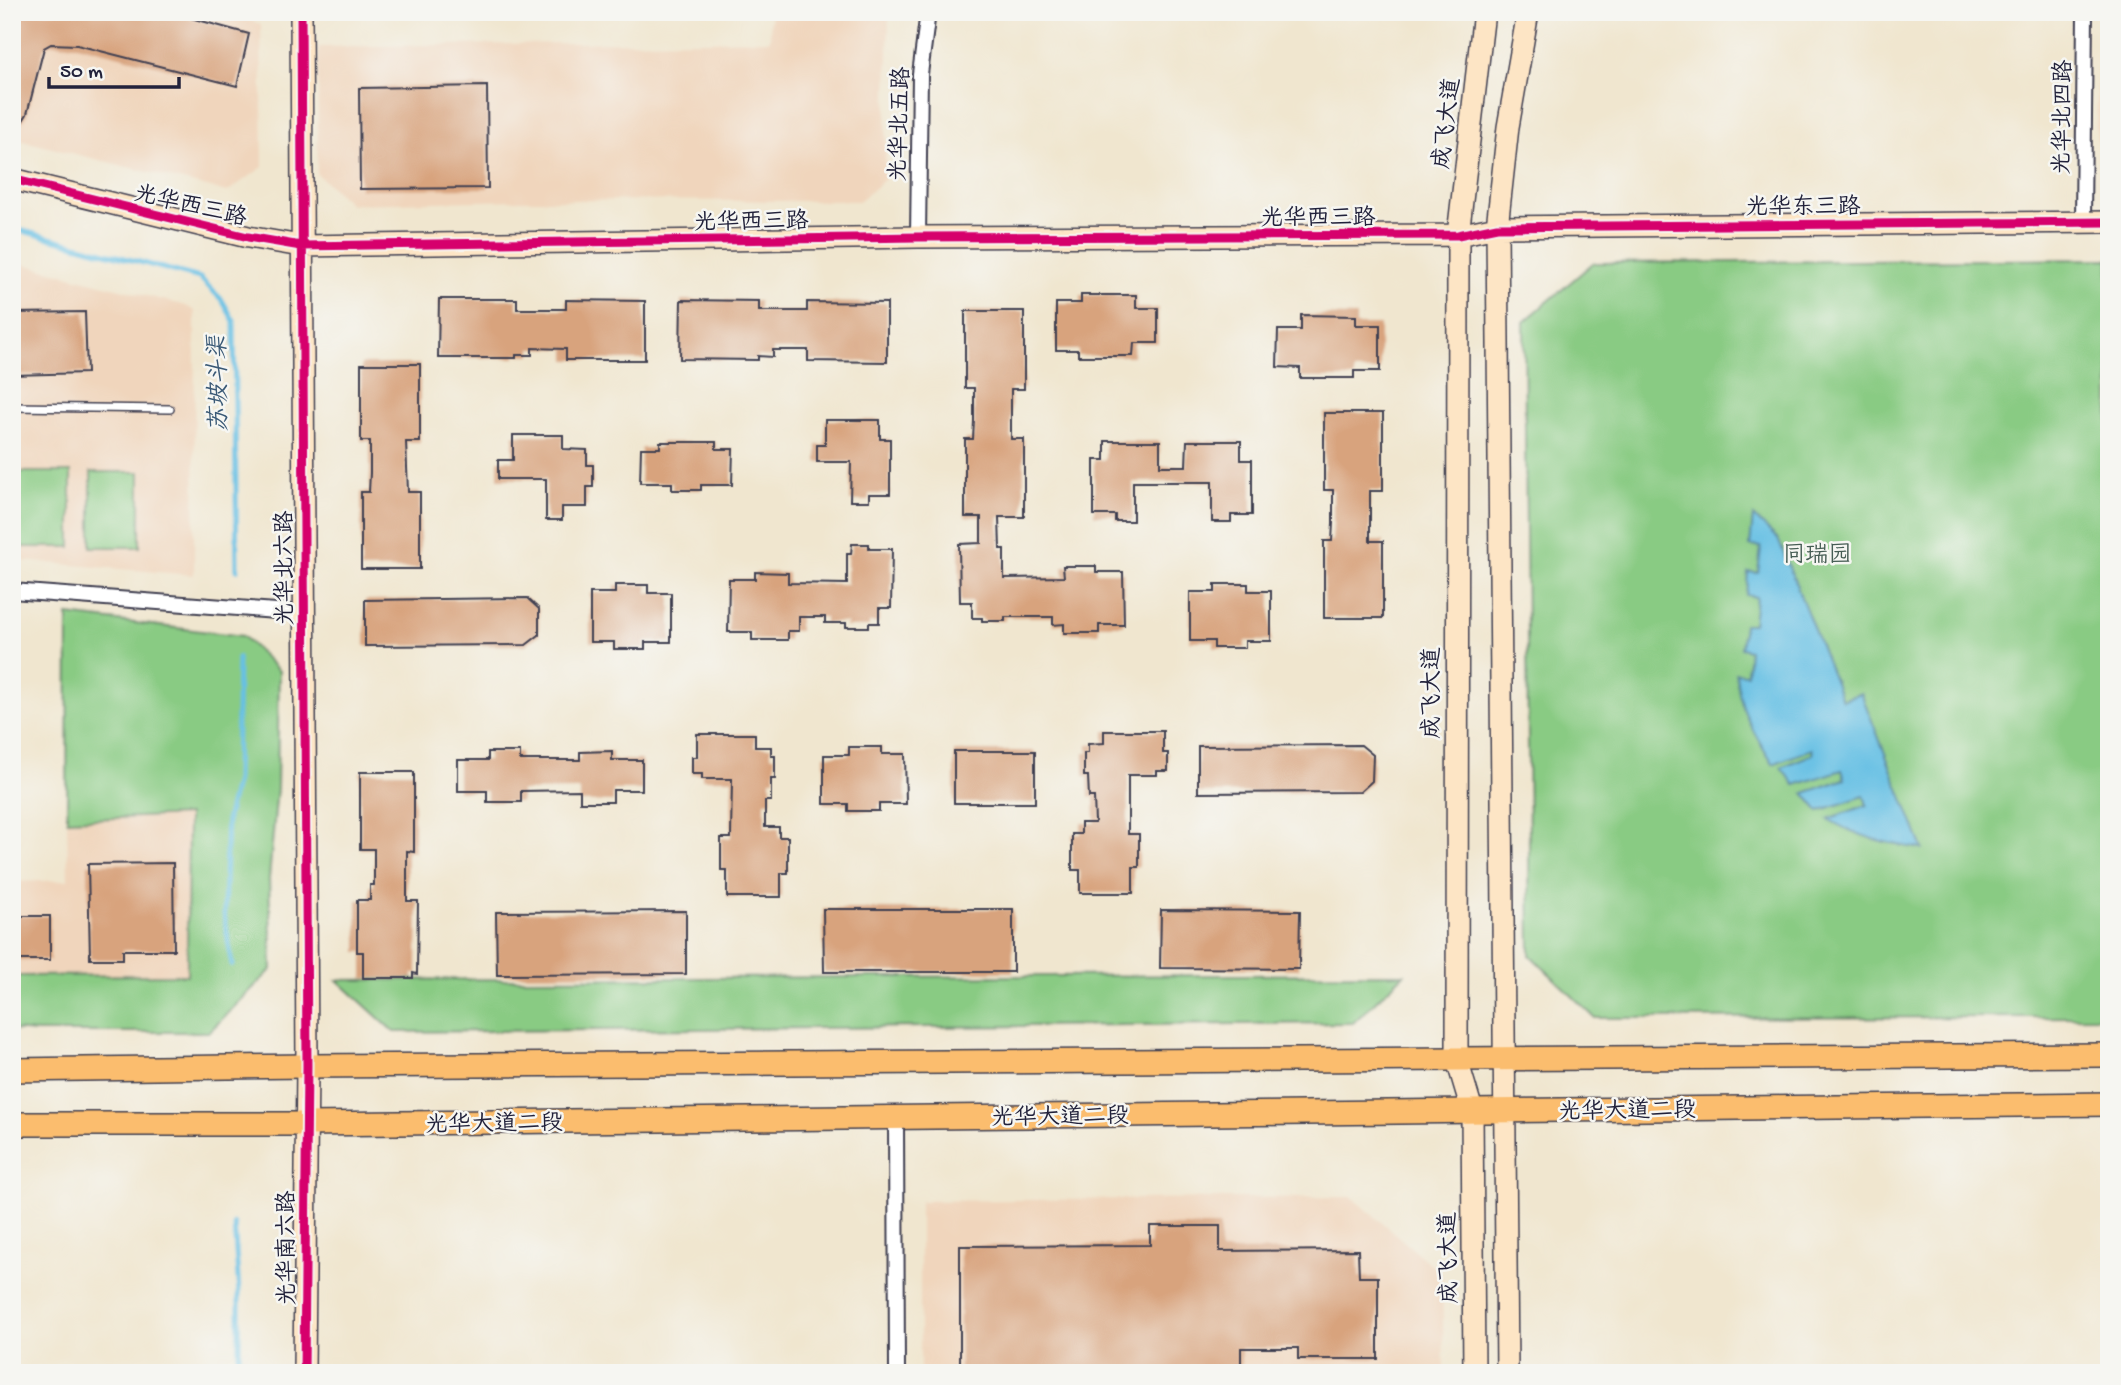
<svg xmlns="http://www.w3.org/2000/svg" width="2121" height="1385" viewBox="0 0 2121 1385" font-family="'Gochi Hand','LXGW WenKai TC',sans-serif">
	<rect width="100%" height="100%" fill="#f6f6f2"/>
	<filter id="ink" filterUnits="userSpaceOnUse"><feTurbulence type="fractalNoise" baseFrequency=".0143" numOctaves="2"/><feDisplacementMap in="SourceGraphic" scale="14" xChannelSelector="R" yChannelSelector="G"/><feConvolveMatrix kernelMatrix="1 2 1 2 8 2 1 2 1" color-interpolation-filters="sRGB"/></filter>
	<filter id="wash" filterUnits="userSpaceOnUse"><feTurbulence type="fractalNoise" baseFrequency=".00686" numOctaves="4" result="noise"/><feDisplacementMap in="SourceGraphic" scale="28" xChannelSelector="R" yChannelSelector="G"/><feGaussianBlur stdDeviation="1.57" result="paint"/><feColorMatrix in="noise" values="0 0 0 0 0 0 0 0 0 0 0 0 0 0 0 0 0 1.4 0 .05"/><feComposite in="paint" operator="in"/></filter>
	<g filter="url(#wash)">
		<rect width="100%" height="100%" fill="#f0e6cf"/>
		<!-- built -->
		<path fill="#f0d5bc" d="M12,12h208l41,12 2,143 -36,25 -215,-54z
			M771,12h118l-4,167 -26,22 -340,-1 -169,4 -33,-30 2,-127 451,-7z
			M2100,12h9v162l-9,-7 -4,-40z
			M12,261l174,45 9,5 -1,264 -182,-15z
			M188,815l-1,161h-175v-94l56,-2 -1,-60z
			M1352,1197l90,77 2,99h-524v-172z"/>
		<!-- green -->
		<path fill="#89cb83" stroke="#56765f" stroke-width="2" d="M2109,259v758l-514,1 -65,-63 -6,-633 69,-59z
			M19,472h52v75h-52z
			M91,472h49v75h-49z
			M68,615l175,21 36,35 -2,117 -8,91 3,90 -63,63h-172l-25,-2v-54l175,-1 1,-160 -121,5z
			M1404,974l-51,49 -959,9 -57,-52z"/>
		<!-- water -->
		<path fill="#66c0e4" stroke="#447190" stroke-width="2" d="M1753,516l25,23 64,161 19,-7 62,156c-32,-4 -68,-13 -95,-30l39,-14 -3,-9 -45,15 -15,-18 41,-14 -3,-9 -47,15 -14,-18 32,-13 -1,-5 -39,15c-19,-31 -34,-53 -37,-91l11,1 2,-24 -8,-2 3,-24h9l3,-27 -10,-2 2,-23 10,1 3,-26 -11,-1z"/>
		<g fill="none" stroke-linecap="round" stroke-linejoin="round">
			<!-- stream -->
			<path stroke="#66c0e4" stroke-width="5" d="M12,228l188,50 22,22 12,21 3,249
				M232,965l-8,-51 3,-97 9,-37 2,-122
				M234,1224l5,67v82"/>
		</g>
		<g id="blocks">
			<!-- building -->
			<path fill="#d8a37d" d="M12,12h157l80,22 -12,52 -160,-41 -26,-1 -7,4 -17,66 -15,24z
				M487,86l1,102 -128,1 -1,-101z
				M1081,295h55v13h22v35h-24l-1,13h-55v-6h-22v-47h25z
				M439,299h78v10h49v-9l79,1v59h-79v-11l-34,-1v7h-16v3h-78z
				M681,300l78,1v10h48v-9l80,1v59l-79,-1v-11h-35v7l-15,-1v4l-78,-1z
				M965,311h59v78h-13v50h13v78h-25l1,32h4v29l60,-1 -1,-11h33v6h27l1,53h-25v8h-35v-9l-11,1v-8h-48v4h-23v-3h-10v-16h-12l-1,-58 22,-1v-26h-16v-78h8l1,-18v-33h-9z
				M85,312l2,61 -75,2v-62z
				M1301,315l55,1v9h24v46h-26v7h-54v-10l-23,-1 1,-37h23z
				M361,364h59v78h-14l2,50h12v77h-59v-77h8l1,-19v-32h-9z
				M1324,413h59v78h-13v50h13v77h-59v-77h8l1,-18v-33h-9z
				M825,420h55v19h10v55h-21v7h-19l1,-39h-34v-17h8z
				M513,435h50v14l24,1v15h6v22h-6v20h-25v13h-16v-41h-48v-19h15z
				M1105,441h55v25h26l1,-25h54v19h11v55h-21v7h-19v-40h-79v39h-18v-6h-21v-55h11z
				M660,442h56v7h17l-1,36h-31v5h-29v-7h-32l1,-35h19z
				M852,544h17v5h23l-1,59h-12v15h-10v4h-23v-4h-21v-6h-26v14h-11v9h-36v-8h-24l1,-53h26v-7l33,1v10l59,1v-30h4z
				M1215,584h33v7h23v50h-26v7h-31v-7h-24v-49h25z
				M615,585h33v8h23v49h-26v7h-31v-7h-24v-49h25z
				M527,598l12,11v26l-13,10 -161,1v-46z
				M1104,731h59v22h5v18h-11v4h-29v59h11v33h-6v26h-53v-23h-8v-36h9v-11h14l-1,-26h-5l-1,-21h-4v-23h4v-9l16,-1z
				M697,734h58v13h16v9h4v23h-4v22h-6v26h14v10h9v36h-7v24h-54v-27h-6v-32h10l1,-59h-30v-5h-10v-17h5z
				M1361,745l12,10 -1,26 -12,11 -162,1v-47z
				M849,747h33v7h23l1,50h-27v7h-31v-7h-24v-49h25z
				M612,751v9h30v30h-29v12h-33v-12l-59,1v11h-34v-11h-29v-31h30v-8h32v8h60v-8z
				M954,751h81v52h-81z
				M360,772h54v80l-7,-1v50h11l-1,73 -4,-1v5h-50v-26h-6v-52h13v-15h4v-36h-14z
				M173,863l1,87h-51v9h-33l-2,-95z
				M823,909h190v63h-189z
				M1161,910l139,1 -1,58 -139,-1z
				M686,911v63l-189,1 -1,-63z
				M12,916h38v44h-38z
				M1150,1226h70v25l138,-1 1,27h19v82h-80v-11h-57v25h-281v-127l190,-1z"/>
		</g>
	</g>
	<g filter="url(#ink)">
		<use href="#blocks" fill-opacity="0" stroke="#413f51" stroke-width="2"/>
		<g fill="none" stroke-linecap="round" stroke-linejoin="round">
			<!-- lane casing -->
			<g stroke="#413f51" stroke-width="10">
				<path id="lane" d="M12,407l158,2"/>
			</g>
			<!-- street casing -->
			<g stroke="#413f51" stroke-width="18">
				<path id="street" d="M2083,222l2,-210
					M918,237l2,-163 8,-62
					M12,591l291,22
					M896,1117l1,256"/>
			</g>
			<!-- secondary casing -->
			<g stroke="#413f51" stroke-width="24">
				<path id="secondary" d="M301,12l6,1054 -3,307
					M12,179l236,58 53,9 617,-9 540,-2 39,-8 612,-5
					M1474,1373l-2,-263 -15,-50 1,-825 26,-223
					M1507,1373l-10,-1146 11,-100 20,-115"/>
			</g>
			<!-- primary casing -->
			<g stroke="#413f51" stroke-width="26">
				<path id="primary" d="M12,1070l295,-4 1802,-11
					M12,1124h293l1804,-20"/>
			</g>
			<!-- lane -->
			<use href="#lane" stroke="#fff" stroke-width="7"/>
			<!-- street -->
			<use href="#street" stroke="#fff" stroke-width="14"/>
			<!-- secondary -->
			<use href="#secondary" stroke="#fde5c5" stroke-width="21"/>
			<!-- primary -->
			<use href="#primary" stroke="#fbbd6e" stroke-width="23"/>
			<!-- cycleway casing -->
			<g stroke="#f6f6f2" stroke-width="13">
				<path id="cycleway" d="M301,12l6,1054 -3,307
					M12,179l236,58 53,9 617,-9 540,-2 39,-8 612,-5"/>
			</g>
			<!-- cycleway -->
			<use href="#cycleway" stroke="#d6006c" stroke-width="9"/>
		</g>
	</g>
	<g text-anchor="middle" stroke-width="5" stroke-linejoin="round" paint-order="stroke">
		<!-- street labels -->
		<g font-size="23" fill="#22223b" stroke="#f6f6f2">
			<text transform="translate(2061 117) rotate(-89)" y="8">光华北四路</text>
			<text transform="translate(1445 123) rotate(-83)" y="8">成飞大道</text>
			<text transform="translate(898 124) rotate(-88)" y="8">光华北五路</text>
			<text transform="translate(191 204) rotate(13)" y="8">光华西三路</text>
			<text x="1803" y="213">光华东三路</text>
			<text x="1318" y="224">光华西三路</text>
			<text transform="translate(751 220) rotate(-1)" y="8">光华西三路</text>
			<text transform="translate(283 568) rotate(-90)" y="8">光华北六路</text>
			<text transform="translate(1430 693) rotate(-90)" y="8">成飞大道</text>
			<text transform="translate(1627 1109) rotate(-1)" y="8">光华大道二段</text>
			<text transform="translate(1060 1115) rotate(-1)" y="8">光华大道二段</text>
			<text transform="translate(494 1122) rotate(-1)" y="8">光华大道二段</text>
			<text transform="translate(285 1248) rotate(-90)" y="8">光华南六路</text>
			<text transform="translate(1447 1258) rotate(-91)" y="8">成飞大道</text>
		</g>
		<!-- park labels -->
		<g font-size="23" fill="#465d54" stroke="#f6f6f2">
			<text x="1817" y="561">同瑞园</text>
		</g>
		<!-- water labels -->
		<g font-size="24" font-style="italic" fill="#3a5976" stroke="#f6f6f2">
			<text transform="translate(217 384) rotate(-91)" y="8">苏坡斗渠</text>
		</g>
	</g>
	<!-- margin -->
	<rect width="2121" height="1385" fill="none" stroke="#f6f6f2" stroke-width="42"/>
	<!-- scale -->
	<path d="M49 77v10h130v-10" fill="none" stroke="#22223b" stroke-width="3.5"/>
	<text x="60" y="77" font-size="21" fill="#22223b" stroke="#f6f6f2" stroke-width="5" paint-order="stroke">50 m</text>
</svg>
